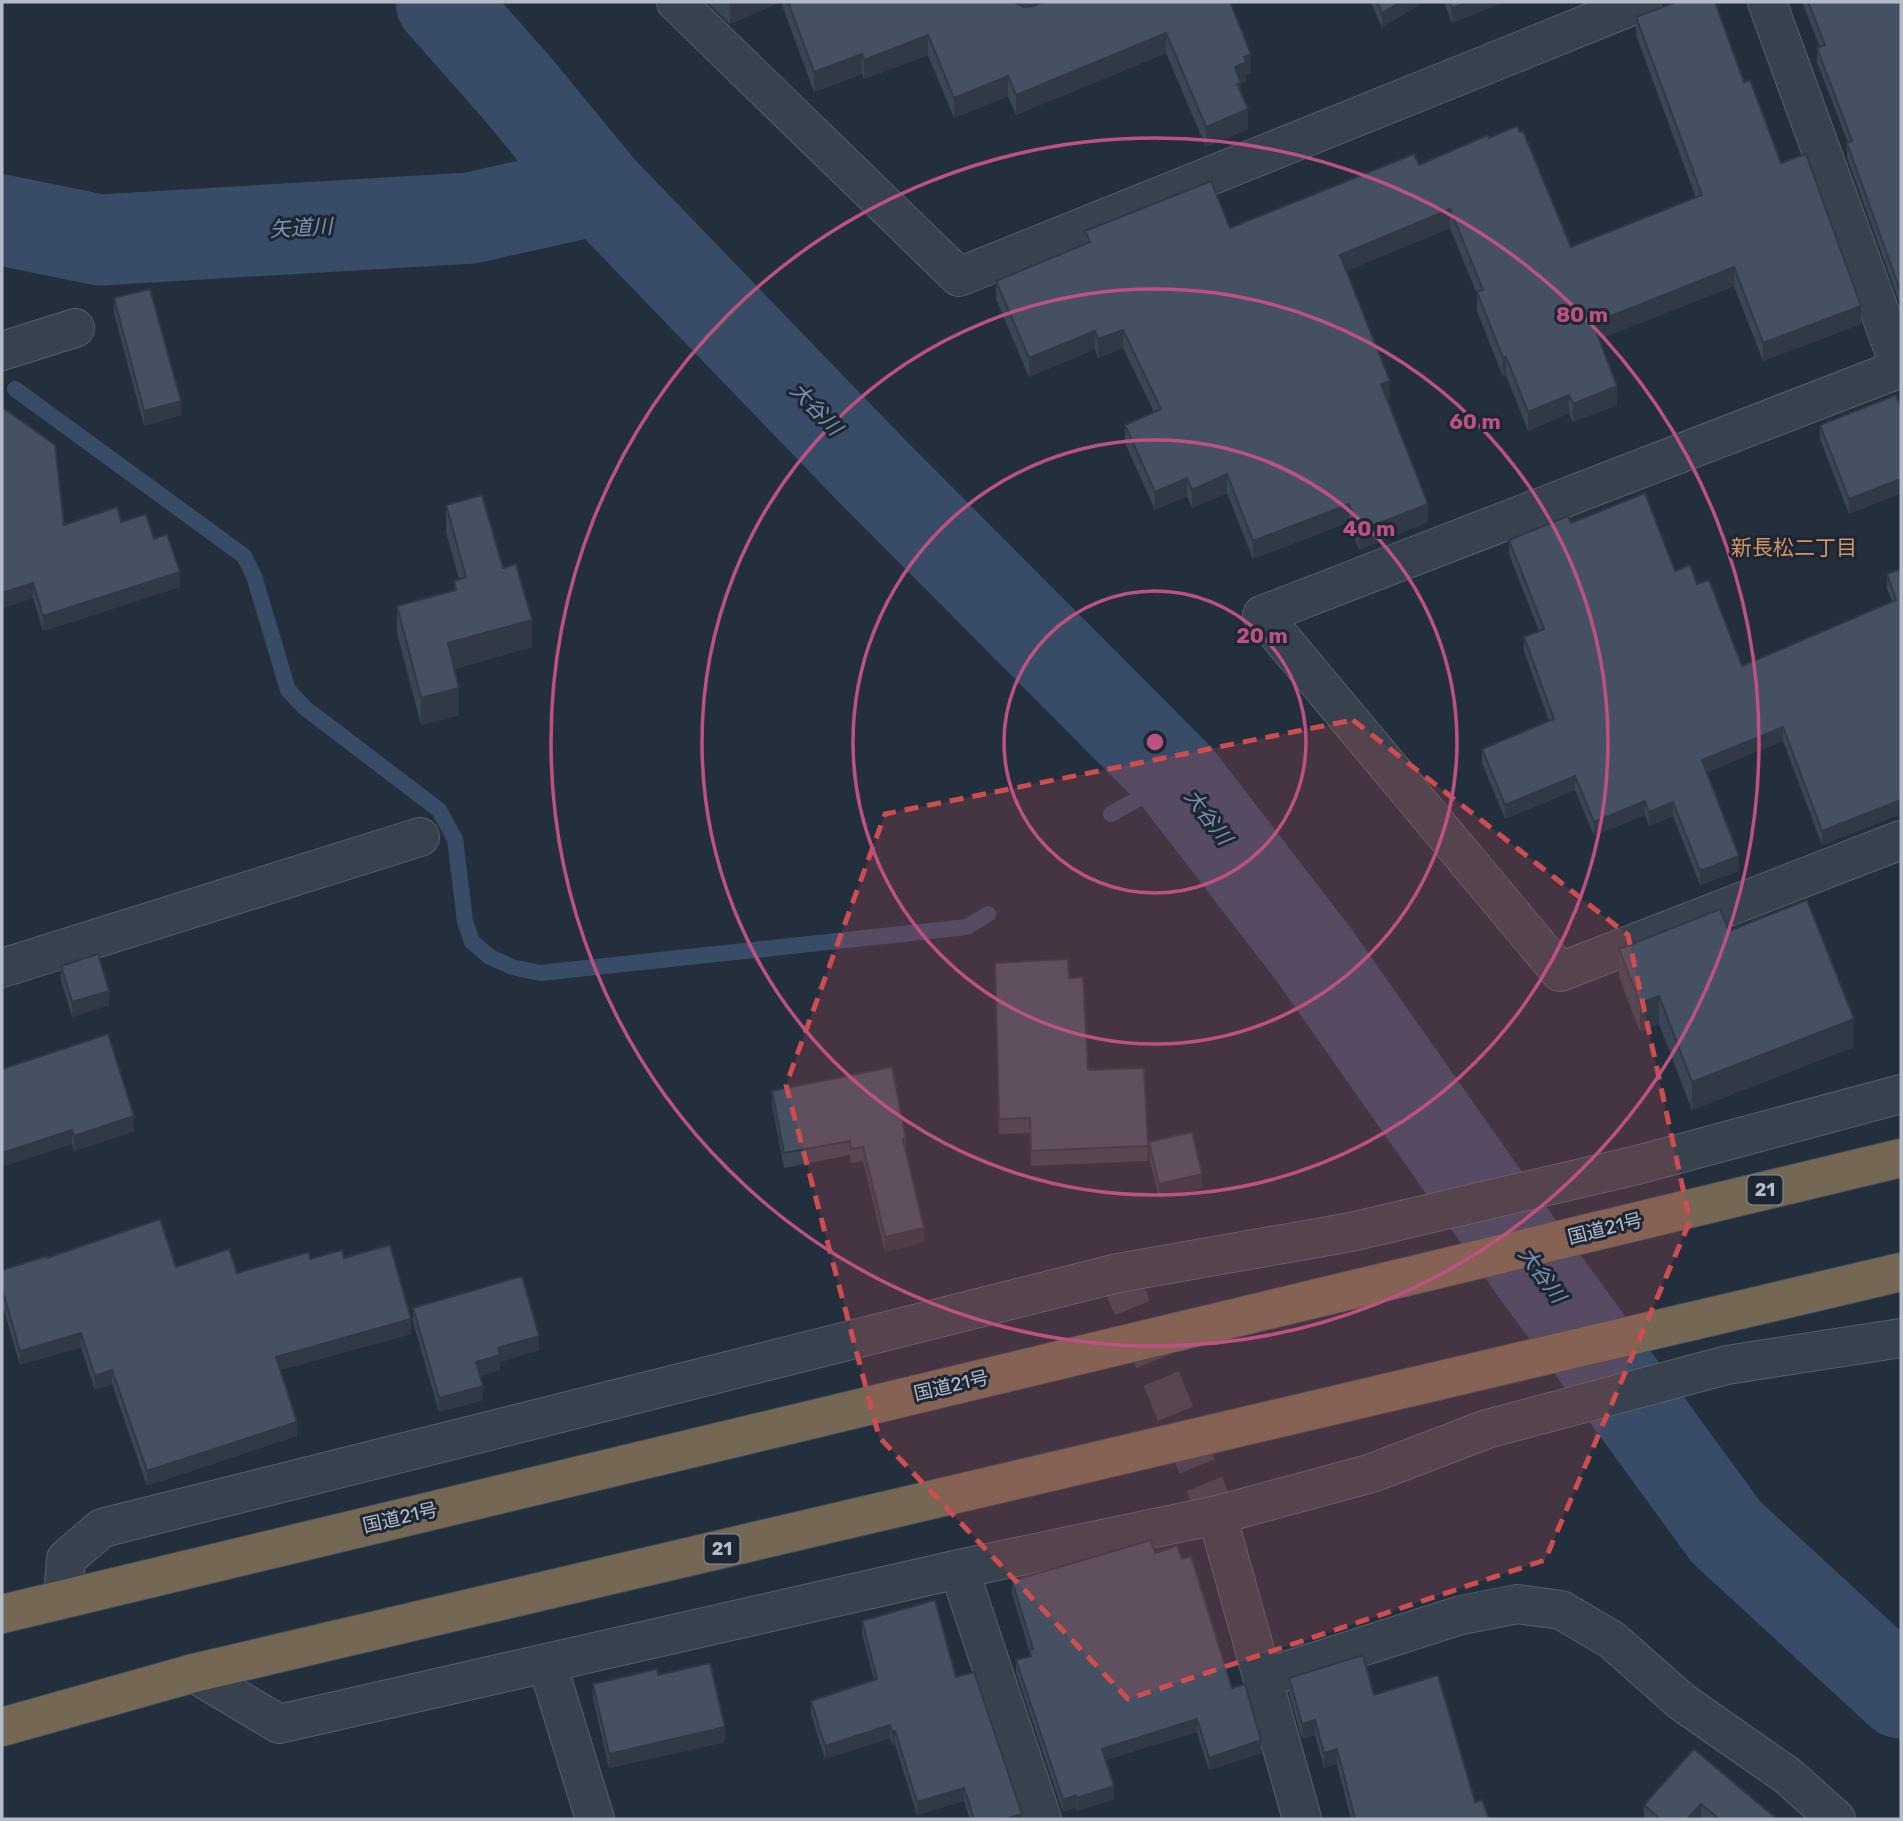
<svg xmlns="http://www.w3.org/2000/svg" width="1903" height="1821" viewBox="0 0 1903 1821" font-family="Rubik,'Noto Sans JP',sans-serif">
	<rect width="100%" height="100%" fill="#242f3e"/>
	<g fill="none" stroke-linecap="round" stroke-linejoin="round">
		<!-- stream -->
		<path stroke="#394c67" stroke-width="16" d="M15,389l229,167 10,20 34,114 17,18 134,102 16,29 10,82 7,21 18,15 22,10 28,6 427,-46 21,-13
			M1111,814l66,-37"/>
		<!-- river -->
		<path stroke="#394c67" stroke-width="91" d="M441,2l76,86 83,101 272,282 305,306 137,178 222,316 190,261 175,161
			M2,220l98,20 371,-22 129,-29"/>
		<!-- street-tunnel -->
		<path stroke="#3a4453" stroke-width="38" stroke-dasharray="38 19" stroke-linecap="butt" d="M1118,1273l99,242"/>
		<!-- street casing -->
		<g stroke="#565f6c" stroke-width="40">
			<path id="street" d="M676,2l283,275 683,-275
				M1027,2l1,3
				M1767,2l134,368
				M2,351l73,-23
				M1901,368l-639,247 298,357 341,-132
				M2,968l418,-131
				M1217,1515l85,304
				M959,1569l83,250
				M63,1598l3,-39 36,-31 1016,-255 233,-41 286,-67 264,-71
				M547,1663l48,156
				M194,1673l85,51 680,-155 258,-54 155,-42 115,-44 240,-64 174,-27
				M1264,1678l197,-63 56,-11 44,6 51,30 70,62 106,74 48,43"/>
		</g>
		<!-- highway casing -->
		<g stroke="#434c59" stroke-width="40">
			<path id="highway" d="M2,1614l1899,-456
				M2,1727l192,-54 1707,-401"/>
		</g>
		<!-- street -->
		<use href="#street" stroke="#38414e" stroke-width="38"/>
		<!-- highway -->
		<use href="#highway" stroke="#746855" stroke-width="38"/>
	</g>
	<!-- wall -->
	<path fill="#3b4654" d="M707,2h307l10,5 206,-5 21,71 -5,2v7l-5,2v9l7,36 -42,18 -40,-94 -150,62 -8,-19 -54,22 -26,-63 -64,24 -2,-5 -48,18 -33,-90 -51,22z
		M1371,2h52l-41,26z
		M1444,2h59l-51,21z
		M1802,2h99v305l-54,-150v-14h1l-31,-81v-14l3,-1z
		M1636,17l108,65 37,81 80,161 -98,37 -29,-75 -135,53 18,66 -44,17 -4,-9 -41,18 -22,-56 -3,2 -26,-66v-17l-27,-66 -104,43 44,128 -2,1 40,122 -69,28 -10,-28 -96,37 -26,-66 -35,15 -5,-12 -32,14 -30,-67v-18l29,-13 -31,-64 -25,10 -3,-9 -66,28 -33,-78v-18l89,-37v-13l145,-3 189,-63 70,-27 82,109 125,-49 -60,-163z
		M114,298l67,117 -37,11 -30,-113z
		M1900,405h1v88l-52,21 -29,-75v-14z
		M446,505l57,63 29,79 -78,22 5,46 -38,10 -24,-92v-27l57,-15v-10l5,-2 -13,-47z
		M121,522l33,17 26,48 -137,44 -10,-33 -31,10 62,-83z
		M1571,523l104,48 22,13 45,82 150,-64 -5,-13v-15l14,-5v245l-79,31 -39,-104 -76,31 32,99 -39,14 -27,-69 -24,10 -4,-11 -51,21 -19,-46 -70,29 -23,-56v-14l67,-28 -25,-70v-14l15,-6 -30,-77v-14z
		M1729,931l125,116 -162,63 -33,-86 -19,8 -21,-55v-28z
		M995,963l74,15 19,92 60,76v15l-117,5 -1,-33 -31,1z
		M61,966l48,39 -37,12 -11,-37z
		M2,1069l132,62 -60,20 -2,-7z
		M772,1091l134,47v14l18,90 -39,10 -22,-91 -12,2 -1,-8 -66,13 -12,-63z
		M1149,1142l53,46 -43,10 -10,-41z
		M47,1258l129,9 61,6 73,-14 101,75 -131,36 17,66 -150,50 -35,-102 -17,6 -14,-43 -61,18 -18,-61v-34z
		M413,1308l126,42 -39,12v8l-20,6 3,24 -44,12 -26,-90z
		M1155,1553l77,135 29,65 -52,17 -12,-38 -91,28 8,39 -37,12 -1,-4 -13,5 -47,-140v-12l13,-4v-6l-17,-57v-12z
		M862,1621l94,56 66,142h-52l-6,-18 -47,14 -22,-71 -3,1 -2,-7 -65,21 -14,-45v-13l63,-21 -12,-46z
		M658,1675l67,67 -116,26 -16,-70v-14z
		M1289,1678l85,17 101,107 14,17h-138l-14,-55 -13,4 -9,-33 -13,4 -13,-46z
		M1694,1749l83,70h-133v-14z"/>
	<!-- shaded-wall -->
	<path fill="#303945" d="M736,2h45l-51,22v-20z
		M1400,2h23l-41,26v-15z
		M1469,2h34l-51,21v-15z
		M1166,33v20l-150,62v-20z
		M928,35v20l-64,24v-19z
		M862,54v20l-48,18v-20z
		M1251,54v19l-5,2v7l-5,2v18l-4,2 -2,-37 9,-10z
		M1008,76v20l-54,22v-20z
		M1248,109v20l-42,18v-20z
		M1450,209v19l-110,46v-19z
		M1734,267v19l-141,56v-19z
		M1861,306v18l-98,37v-18z
		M1123,330v18l-25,10v-19z
		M1095,331v18l-66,28v-19z
		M1506,357v18l-3,2v-19z
		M1390,381v18l-9,3v-18z
		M1617,386v19l-44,17v-18z
		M1569,395v18l-41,18v-19z
		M181,401v14l-37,11v-15z
		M1227,474v19l-35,15v-18z
		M1187,478v18l-32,14v-18z
		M1901,479v14l-52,21v-15z
		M1349,504v18l-96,37v-18z
		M1428,504v18l-69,28v-19z
		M180,572v15l-137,44v-15z
		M33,583v15l-31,10v-15z
		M532,620v27l-84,23v-27z
		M459,688v27l-38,10v-27z
		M1783,727v14l-81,33v-14z
		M1575,776v14l-70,29v-14z
		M1901,800v14l-79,31v-14z
		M1645,801v14l-51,21v-14z
		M1673,802v14l-24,10v-14z
		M1739,856v15l-39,14v-14z
		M109,991v14l-37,12v-15z
		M1659,996v28l-19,8v-29z
		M1854,1019v28l-162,63v-28z
		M134,1116v15l-60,20v-15z
		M72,1130v14l-70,23v-14z
		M1202,1174v14l-43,10v-14z
		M924,1228v14l-39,10v-15z
		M411,1319v15l-135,37v-14z
		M81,1333v14l-61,18v-14z
		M539,1336v14l-39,12v8l-24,7v-15l22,-14z
		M112,1370v14l-17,6v-14z
		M483,1386v14l-44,12v-14z
		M297,1422v14l-150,50v-15z
		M1197,1719v13l-95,29v-12z
		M1315,1720v15l-13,4v-15z
		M890,1725v13l-65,21v-13z
		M725,1727v15l-116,26v-14z
		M895,1731v13l-3,1v-13z
		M1261,1740v13l-52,17v-12z
		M1337,1749v15l-13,4v-15z
		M1114,1786v13l-37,12v-13z
		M964,1788v13l-47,14v-13z
		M1076,1795v12l-13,5v-12z
		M1701,1804v15h-14z
		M1022,1814v5h-17z"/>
	<!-- building -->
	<path fill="#455162" stroke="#303945" stroke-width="2" d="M788,2h226l10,5 10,-1 8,-4h188l21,52 -7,3 2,5 -11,5 6,16 -4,1 11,25 -42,18 -40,-94 -150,62 -8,-19 -54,22 -26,-63 -64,25 -2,-6 -48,18z
		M1377,2h23l-18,11z
		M1449,2h20l-17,6z
		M1676,2h39l29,80 6,-2 31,83 25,-9 55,152 -98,37 -29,-76 -141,56 24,63 -44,18 -4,-9 -41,17 -22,-55 -3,1 -26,-66 6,-2 -33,-81 -110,46 50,126 -9,3 47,120 -69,27 -10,-27 -96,37 -26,-67 -35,16 -5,-12 -32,14 -30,-67 36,-16 -38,-79 -25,9 -3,-8 -66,27 -33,-77 94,-39 -5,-11 126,-50 19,47 184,-74 5,11 69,-30 1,3 28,-12 3,6 3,-1 48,116 131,-52 -66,-178z
		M1808,2h93v291l-54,-150 5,-2 -35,-93 8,-3z
		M150,289l31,112 -37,10 -30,-113z
		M1896,395l4,10h1v74l-52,20 -29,-74z
		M2,407l53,38 9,80 53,-18 4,15 25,-8 8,25 13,-5 13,38 -137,44 -10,-33 -31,10z
		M1645,493l30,78 15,-6 7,19 12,-4 33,86 154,-66 -9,-26 14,-5v231l-79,31 -39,-104 -81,33 37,96 -39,15 -27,-69 -24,10 -4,-11 -51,21 -19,-46 -70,29 -23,-56 72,-30 -30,-82 20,-8 -35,-89 59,-24 3,7z
		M482,495l21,73 13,-4 16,56 -84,23 11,45 -38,10 -24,-92 59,-16 -2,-9 12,-4 -20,-72z
		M1807,900l47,119 -162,63 -33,-86 -19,7 -21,-54 101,-40 9,22z
		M98,954l11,37 -37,11 -11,-36z
		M1068,959l1,19 14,-1 5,93 56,-2 4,78 -117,5 -1,-33 -31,1 -4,-156z
		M108,1034l26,82 -60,20 -2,-6 -70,23v-84z
		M892,1067l14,71 -3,1 21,89 -39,9 -22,-90 -12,2 -1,-8 -66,12 -12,-62z
		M1192,1132l10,42 -43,10 -10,-42z
		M160,1219l16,48 53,-18 8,24 72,-21 1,7 32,-9 2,8 46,-13 21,74 -135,38 21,65 -150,49 -35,-101 -17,6 -14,-43 -61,18 -18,-62v-19l45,-14v2z
		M522,1276l17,60 -41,12 2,7 -24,7 7,24 -44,12 -26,-90z
		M1151,1540l4,13 22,-7 5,13 9,-3 41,132 13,-4 16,56 -52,18 -12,-39 -95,30 12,37 -37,12 -1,-3 -13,5 -47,-140 15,-4 -2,-6 4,-1 -21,-68z
		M935,1600l21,77 18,-5 48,142 -17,5h-31l-10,-31 -47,14 -22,-71 -3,1 -2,-7 -65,21 -14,-45 66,-22 -15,-58z
		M1363,1655l11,40 64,-20 37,127 7,-2 7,19h-134l-18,-70 -13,4 -9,-33 -13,4 -13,-46z
		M710,1663l15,64 -116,27 -16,-70 64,-15 1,6z
		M1694,1749l83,70h-58l-18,-15 -14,15h-27l-16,-14z"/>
	<!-- marked area -->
	<path fill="#ce4d50" fill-opacity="0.2" stroke="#ce4d50" stroke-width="5" stroke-dasharray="14 9" stroke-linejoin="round" d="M1353,720l275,215 62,286 -145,339 -417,139 -249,-262 -93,-352 99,-271z"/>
	<!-- distance rings -->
	<g fill="none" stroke="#bd5182" stroke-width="3.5">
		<circle cx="1155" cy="742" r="151"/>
		<circle cx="1155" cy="742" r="302"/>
		<circle cx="1155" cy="742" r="453"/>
		<circle cx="1155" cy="742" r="604"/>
	</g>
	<g text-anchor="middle" stroke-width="6" stroke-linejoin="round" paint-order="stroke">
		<!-- shield labels -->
		<g fill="#1d2633" stroke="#878f9c" stroke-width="2">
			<rect x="1747.5" y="1175.5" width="35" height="29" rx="5"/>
			<rect x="704.5" y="1534.5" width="35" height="29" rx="5"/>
		</g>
		<g font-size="18" font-weight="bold" fill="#b4bcc9">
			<text x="1765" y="1196">21</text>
			<text x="722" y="1555">21</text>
		</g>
		<!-- street labels -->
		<g font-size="19" fill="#b4bcc9" stroke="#1d2633">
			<text transform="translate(1605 1228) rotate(-14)" y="7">国道21号</text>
			<text transform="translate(951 1385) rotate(-13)" y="7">国道21号</text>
			<text transform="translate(400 1517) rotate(-13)" y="7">国道21号</text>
		</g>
		<!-- water labels -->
		<g font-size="21" font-style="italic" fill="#7c92b1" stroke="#1d2633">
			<text transform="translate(301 228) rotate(-3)" y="7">矢道川</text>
			<text transform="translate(816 409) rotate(46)" y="7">大谷川</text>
			<text transform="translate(1208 817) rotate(53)" y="7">大谷川</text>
			<text transform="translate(1542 1275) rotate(54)" y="7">大谷川</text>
		</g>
		<!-- neighbourhood labels -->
		<g font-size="21" fill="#d59563" stroke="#1d2633">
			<text x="1794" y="555">新長松二丁目</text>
		</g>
	</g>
	<circle cx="1155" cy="742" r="10" fill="#bd5182" stroke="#1d2633" stroke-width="3.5"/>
	<g font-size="21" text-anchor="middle" font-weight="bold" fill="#bd5182" stroke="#1d2633" stroke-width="6" stroke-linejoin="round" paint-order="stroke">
		<text x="1582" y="322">80 m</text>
		<text x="1475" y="429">60 m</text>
		<text x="1369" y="536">40 m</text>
		<text x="1262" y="643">20 m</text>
	</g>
	<!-- border -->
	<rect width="1903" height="1821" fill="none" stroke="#b4bcc9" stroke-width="7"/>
</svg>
